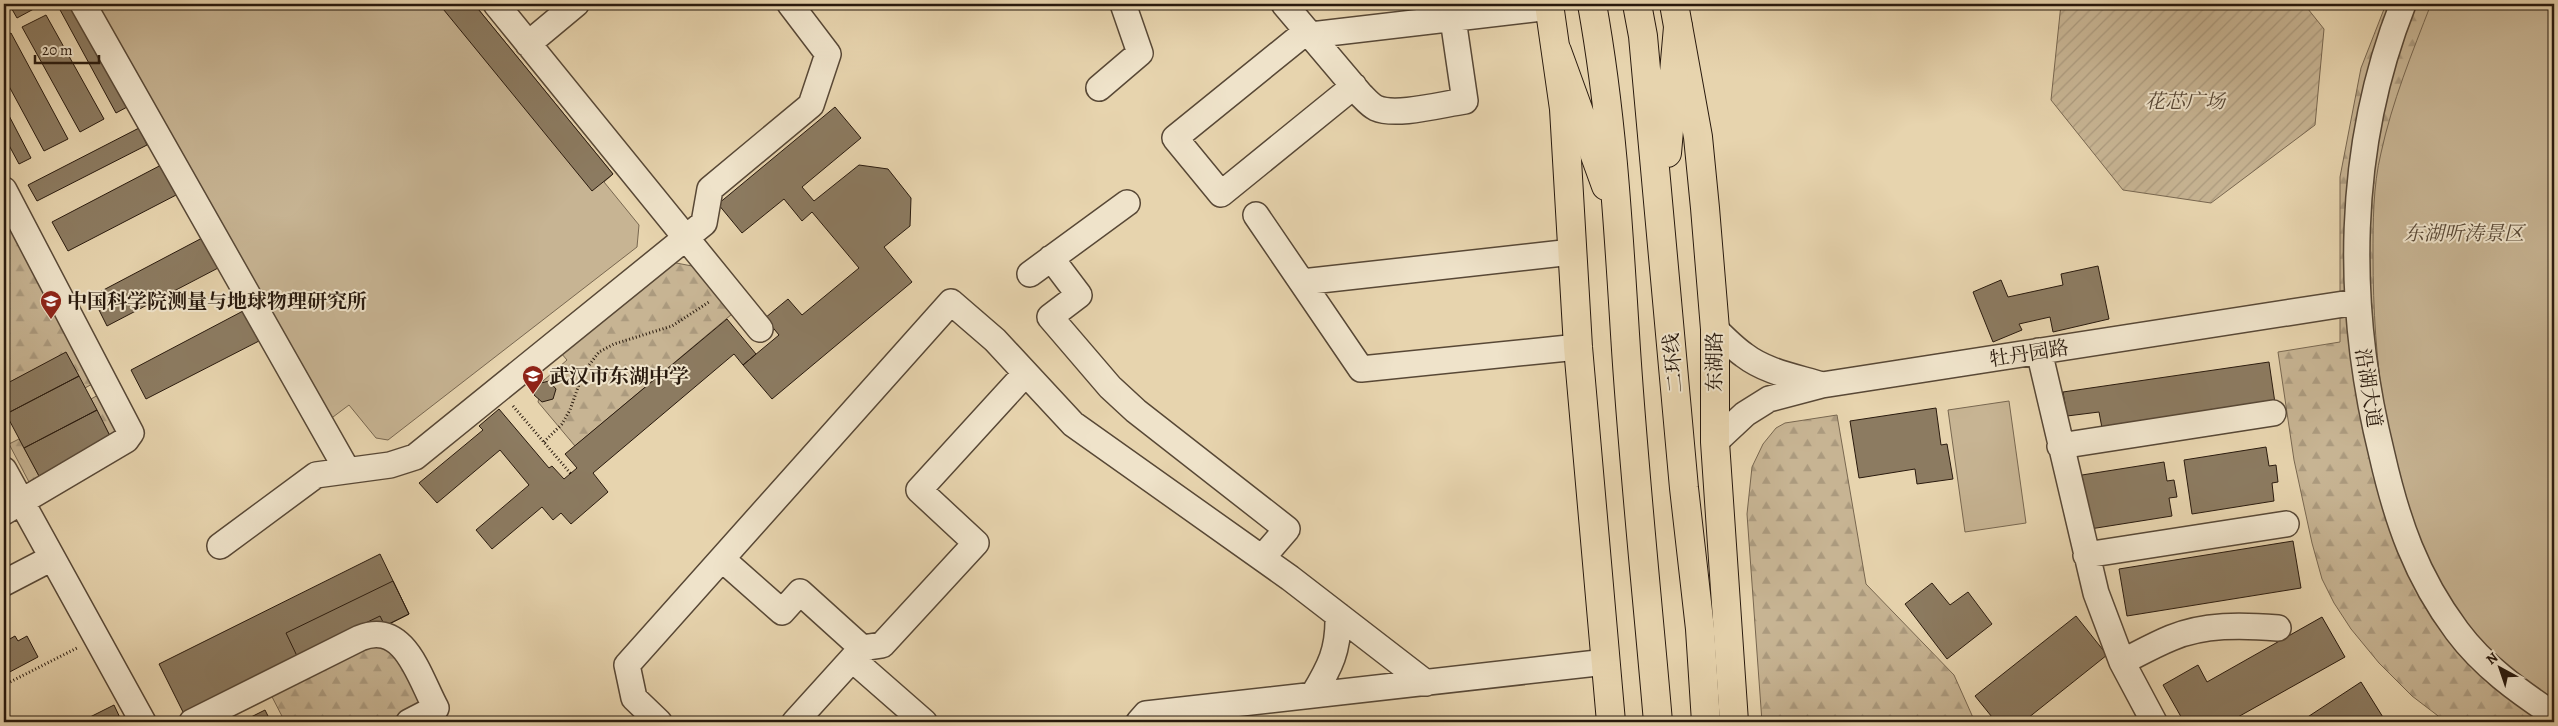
<svg xmlns="http://www.w3.org/2000/svg" width="2558" height="726" viewBox="0 0 2558 726" font-family="Alegreya,'Noto Serif SC',serif">
	<defs>
		<pattern id="forest-firs" width="22" height="20" patternUnits="userSpaceOnUse" patternTransform="scale(1.25)"><rect width="22" height="20" fill="#c7b493"/><path d="M5 1l3.5 6h-7zM16 11l3.5 6h-7z" fill="#ab9a7e"/></pattern>
		<pattern id="garden-furrows" width="10" height="10" patternUnits="userSpaceOnUse" patternTransform="scale(1.25)"><rect width="10" height="10" fill="#c7b493"/><path d="M-1 1l2-2M0 10L10 0M9 11l2-2" fill="none" stroke="#ab9a7e"/></pattern>
	</defs>
	<rect width="100%" height="100%" fill="#e7d4ae"/>
	<filter id="stains"><feTurbulence type="fractalNoise" baseFrequency=".004" numOctaves="4"/><feColorMatrix values="0 0 0 0 .2 0 0 0 0 .09 0 0 0 0 .02 0 0 0 .5 -.17"/></filter>
	<radialGradient id="worn" r=".72"><stop offset=".6" stop-color="#630" stop-opacity="0"/><stop offset="1" stop-color="#630" stop-opacity=".3"/></radialGradient>
	<!-- forest -->
	<path fill="url(#forest-firs)" stroke="#786750" d="M2386,4h168v718h-108l-34,-26 -33,-33 -28,-34 -17,-26 -12,-24 -10,-36 -18,-83 -16,-108 62,-10v-165l21,-109z
		M4,212l90,171 -9,5 -19,-35 -62,32z
		M671,262l21,4 40,48 -157,132 -37,-44 5,-21 24,-21 -6,-7z
		M100,394l21,39 -10,5 -20,-39z
		M1837,415l29,169 88,91 21,47h-213l-15,-208 5,-47 11,-23 13,-16 9,-5z
		M19,439l20,37 -10,6 -20,-38z
		M370,640l16,1 39,65 -32,16h-108l-16,-31z"/>
	<!-- park -->
	<path fill="#c7b493" stroke="#786750" d="M93,4h381l139,170 -9,8 35,43 -2,22 -249,193 -12,-2 -27,-33 -20,15z
		M2431,4h123v697c-16,-12 -35,-23 -50,-35 -25,-20 -61,-69 -74,-98 -44,-95 -57,-208 -57,-312 0,-34 0,-70 8,-103 11,-51 31,-100 50,-149z
		M2009,401l17,122 -61,9 -17,-122z"/>
	<!-- garden -->
	<path fill="url(#garden-furrows)" stroke="#786750" d="M2061,4h243l20,25 -9,96 -104,78 -88,-13 -72,-90z"/>
	<!-- building -->
	<path fill="#8c7b61" stroke="#291a0e" d="M9,4h34l-26,14z
		M67,4h7l55,102 -13,7 -57,-105z
		M439,4h35l139,170 -21,17z
		M46,15l58,104 -24,13 -58,-105z
		M11,33l57,106 -24,12 -40,-74v-40z
		M4,106l27,52 -12,6 -15,-28z
		M835,107l26,31 -59,49 12,14 45,-36 29,4 23,29 -1,28 -26,21 28,35 -140,117 -29,-34 36,-30 -14,-17 23,-19 14,16 57,-47 -47,-56 -10,9 -18,-22 -42,34 -24,-29z
		M139,128l8,17 -110,56 -9,-16z
		M165,163l15,30 -112,58 -16,-29z
		M204,237l16,30 -113,59 -15,-30z
		M2098,266l11,53 -56,13 -3,-15 -31,7 3,6 -29,12 -20,-50 28,-12 7,17 55,-12 -2,-11z
		M243,311l16,30 -113,58 -15,-29z
		M727,319l29,35 -13,11 -9,-11 -141,119 15,19 -37,32 -10,-11 -8,7 -11,-13 -50,42 -16,-19 53,-45 -29,-35 -63,53 -18,-20 64,-53 -4,-4 20,-17 50,59 3,-2 12,13 13,-11 -12,-14z
		M66,352l13,24 -73,38 -2,-5v-24z
		M2269,362l6,41 -173,25 -3,-16 -32,4 -4,-24z
		M79,376l18,34 -73,38 -18,-34z
		M549,381l7,8 -3,10 -11,3 -8,-7 3,-11z
		M1936,408l5,37 6,-1 6,35 -36,5 -2,-15 -56,9 -9,-57z
		M97,410l14,28 -72,38 -15,-28z
		M2266,447l3,19 7,-1 2,17 -6,1 2,18 -82,13 -8,-54z
		M2164,462l3,19 7,-1 3,17 -8,1 3,18 -82,13 -8,-54z
		M2293,541l8,47 -174,28 -8,-47z
		M380,554l29,60 -24,12 -2,-3 -196,97 -28,-56z
		M393,581l16,33 -24,12 -5,-10 -83,40 -11,-23z
		M1932,583l18,22 18,-13 24,32 -45,35 -42,-55z
		M2076,616l31,39 -84,67h-27l-21,-26z
		M2322,617l23,40 -116,65h-45l-21,-37 35,-20 9,17z
		M4,631l4,9 7,-4 3,5 9,-5 11,21 -34,18z
		M2361,682l25,40h-86z
		M114,705l8,17h-42z
		M265,710l6,12h-30z"/>
	<g fill="none" stroke-linecap="round" stroke-linejoin="round">
		<!-- minor casing -->
		<g stroke="#584836" stroke-width="28">
			<path id="minor" d="M83,4l264,466
				M496,4l264,325
				M1284,4l77,91c4,4 9,10 15,13 20,9 67,-4 89,-7l-12,-82
				M2403,4c-57,144 -58,302 -21,451 15,66 34,121 75,176 26,35 61,60 97,84
				M1307,31l-132,107 46,56 133,-108
				M1311,35l239,-28
				M528,44l48,-40
				M1099,88l41,-35 -17,-49
				M4,190l127,243 -5,7 -122,72
				M1256,215l105,154 217,-22
				M1051,258l28,37 -29,22 60,70 26,24 151,118 -25,29
				M1030,274l97,-71
				M1302,282l270,-30
				M1715,329c9,9 19,19 29,26 22,17 52,22 78,30l535,-83
				M2039,351l57,242 26,69 32,60
				M1715,442l30,-28 24,-15 53,-14
				M2060,446l213,-33
				M4,470l139,252
				M220,546l96,-71 74,-10 25,-8 289,-234 6,-34 101,-84 17,-51 -38,-50
				M2086,555l200,-31
				M722,559l60,53 18,-20 62,56 -67,74
				M4,583l48,-25
				M862,648l20,-3 94,-102 -57,-53 106,-116
				M852,659l72,63
				M2122,662c16,-8 32,-17 49,-24 33,-14 71,-13 107,-10
				M1313,695c17,-28 26,-45 25,-80
				M192,722l168,-84c45,-18 59,39 76,70l-27,14
				M659,722l-25,-24 -7,-33 324,-363 44,38 78,84 217,154 136,105
				M1139,722l7,-8 460,-52"/>
		</g>
		<!-- major casing -->
		<g stroke="#291a0e" stroke-width="30">
			<path id="major" d="M1549,4l15,105 14,238 33,375
				M1674,4l24,133 7,71 10,121v113l19,280"/>
		</g>
		<!-- highway casing -->
		<g stroke="#291a0e" stroke-width="30">
			<path id="highway" d="M1592,4c20,111 26,218 33,330 8,130 22,259 33,388
				M1637,4l6,32 41,452 16,141 6,93
				M1557,51l49,135
				M1667,153l11,-126"/>
		</g>
		<!-- path -->
		<path stroke="#291a0e" stroke-width="3" stroke-dasharray="1 2.5" stroke-linecap="butt" d="M513,406l58,68
			M544,442l18,-18 8,-14 13,-37 16,-21 15,-8 58,-18 37,-24
			M4,685l73,-37"/>
		<!-- minor -->
		<use href="#minor" stroke="#efe3ca" stroke-width="25"/>
		<!-- major -->
		<use href="#major" stroke="#e7d4ae" stroke-width="28"/>
		<!-- highway -->
		<use href="#highway" stroke="#e7d4ae" stroke-width="28"/>
	</g>
	<!-- icons -->
	<defs>
		<g id="university-pin" transform="scale(1.125)"><path d="M0 17L-7.5 6A9.5 9.5 0 1 1 7.5 6Z" fill="#8f2418" stroke="#efe3ca"/><path d="M0-5L7-2L0 1L-7-2ZM-4 1L0 2.5L4 1V4Q0 6-4 4Z" fill="#fff"/></g>
		<g id="school-pin" transform="scale(1.125)"><path d="M0 17L-7.5 6A9.5 9.5 0 1 1 7.5 6Z" fill="#8f2418" stroke="#efe3ca"/><path d="M0-5L7-2L0 1L-7-2ZM-4 1L0 2.5L4 1V4Q0 6-4 4Z" fill="#fff"/></g>
	</defs>
	<g fill-rule="evenodd">
		<use href="#university-pin" x="51" y="301"/>
		<use href="#school-pin" x="533" y="376"/>
	</g>
	<g text-anchor="middle" stroke-width="4" stroke-linejoin="round" paint-order="stroke">
		<!-- park labels -->
		<g font-size="20" font-style="italic" fill="#584836" stroke="#efe3ca">
			<text x="2185" y="108">花芯广场</text>
			<text x="2464" y="240">东湖听涛景区</text>
		</g>
		<!-- poi labels -->
		<g font-size="20" font-weight="bold" fill="#291a0e" stroke="#efe3ca" text-anchor="start">
			<text x="67" y="308">中国科学院测量与地球物理研究所</text>
			<text x="549" y="383">武汉市东湖中学</text>
		</g>
		<!-- street labels -->
		<g font-size="20" fill="#291a0e" stroke="#efe3ca">
			<text transform="translate(2029 353) rotate(-9)" y="7">牡丹园路</text>
			<text transform="translate(1714 362) rotate(-90)" y="7">东湖路</text>
			<text transform="translate(1673 363) rotate(-95)" y="7">二环线</text>
			<text transform="translate(2369 388) rotate(81)" y="7">沿湖大道</text>
		</g>
	</g>
	<!-- margin -->
	<rect width="2558" height="726" fill="none" stroke="#e7d4ae" stroke-width="20"/>
	<rect x="5" y="5" width="2548" height="716" fill="none" stroke="#291a0e" stroke-width="2.5"/>
	<rect x="10" y="10" width="2538" height="706" fill="none" stroke="#291a0e"/>
	<!-- north arrow -->
	<g transform="translate(2500 668) rotate(320)" stroke="#efe3ca" stroke-width="4" paint-order="stroke">
	<path d="M0-4L9 19L0 12L-9 19Z" fill="#291a0e"/>
	<text y="-8" font-size="14" font-weight="bold" text-anchor="middle" fill="#291a0e">N</text>
	</g>
	<!-- scale -->
	<path d="M35 55v8h64v-8" fill="none" stroke="#291a0e" stroke-width="2.5"/>
	<text x="42" y="55" font-size="15" fill="#291a0e" stroke="#efe3ca" stroke-width="4" paint-order="stroke">20 m</text>
	<rect width="100%" height="100%" filter="url(#stains)"/>
	<rect width="100%" height="100%" fill="url(#worn)"/>
</svg>
